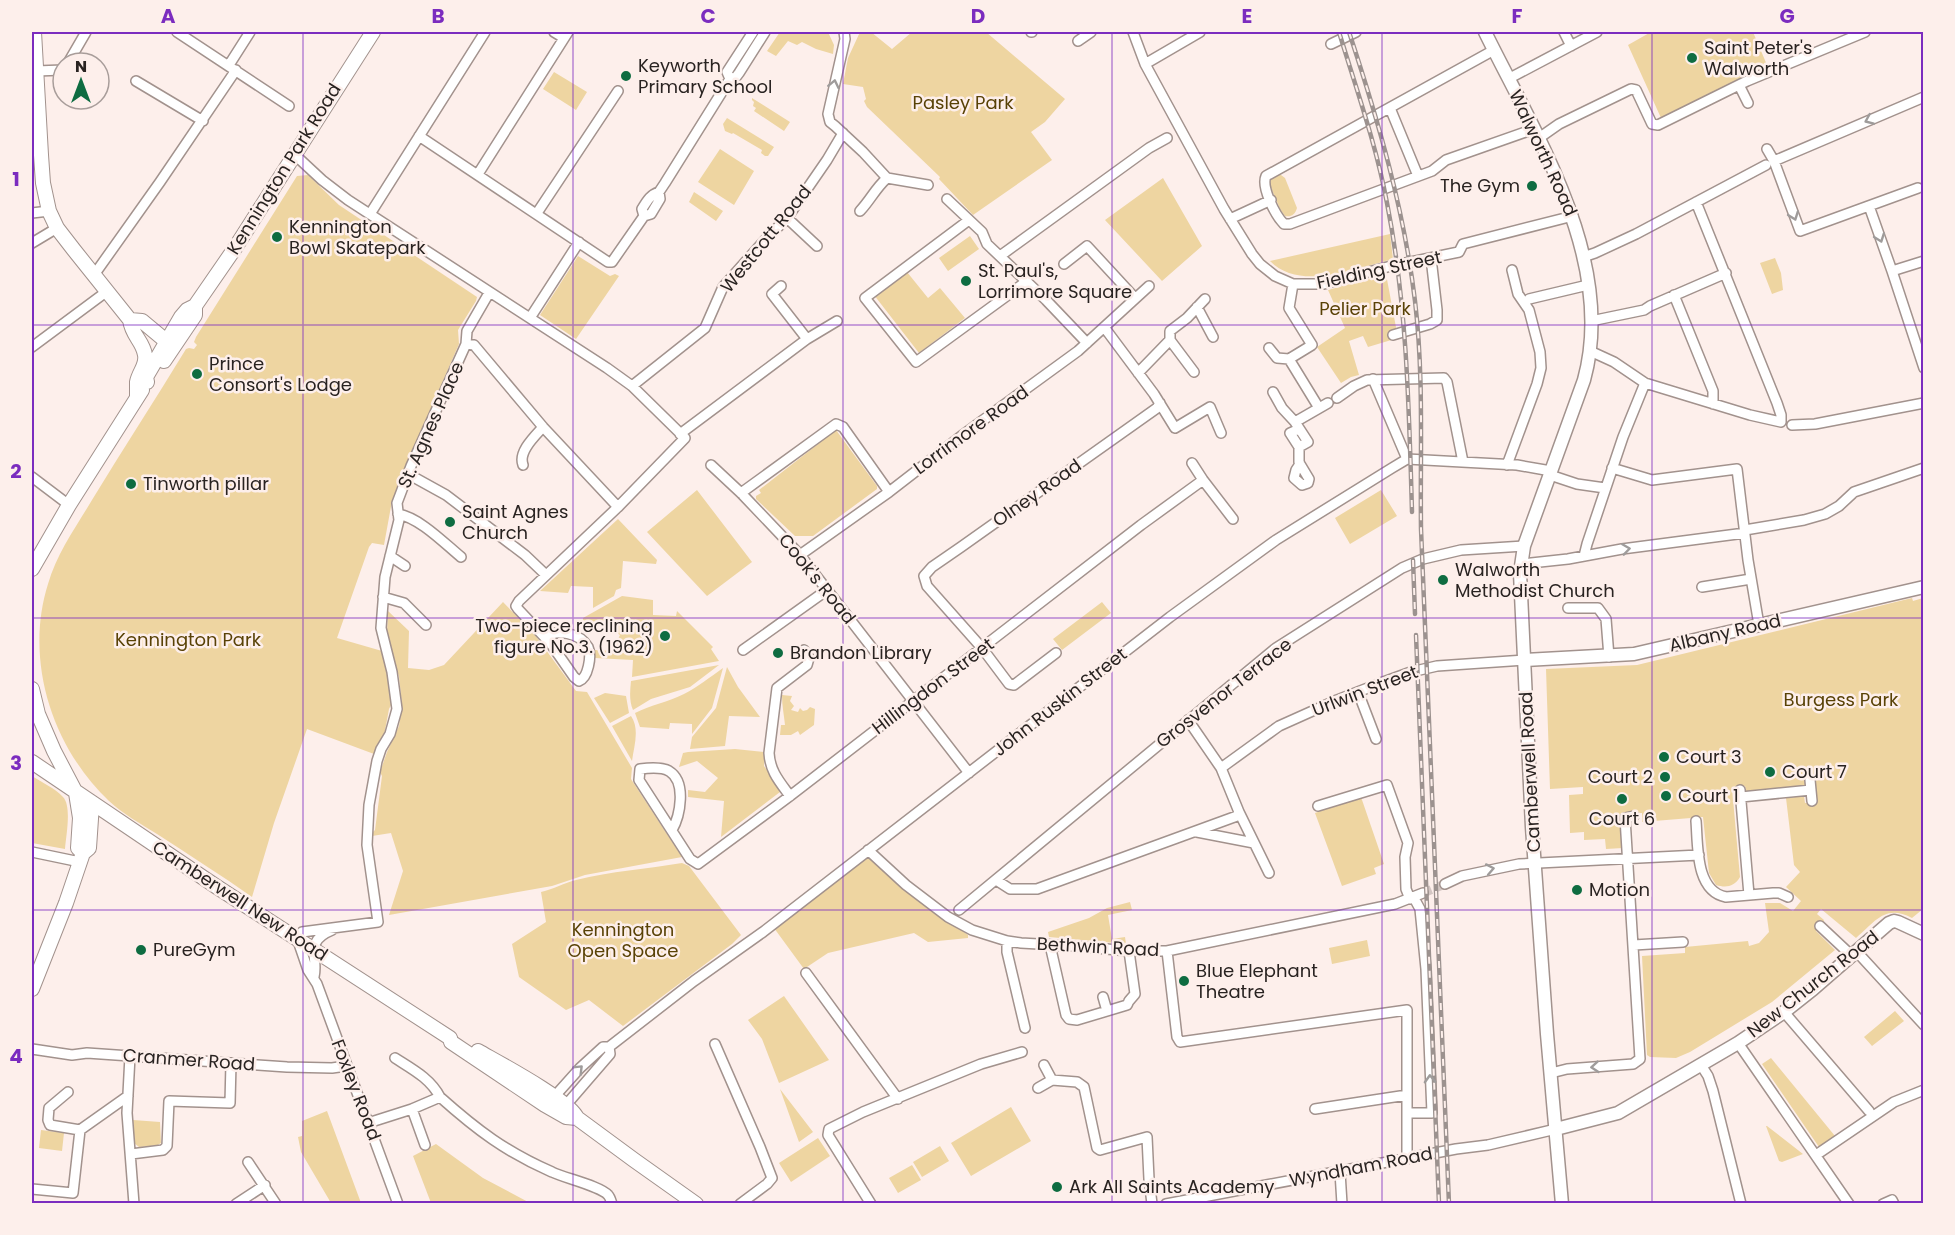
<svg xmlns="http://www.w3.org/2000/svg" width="1955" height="1235" viewBox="0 0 1955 1235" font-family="Poppins,sans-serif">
	<rect width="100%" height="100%" fill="#fdefeb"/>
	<!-- green -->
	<path fill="#eed5a1" d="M780,32h48l6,13 -1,9 -17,-5 -14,-7 -5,3 -9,-4 -12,15 -9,-5z
		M860,32h11l21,17 20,-17h74l79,67 -20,23 -14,10 21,28 -79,55 -34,-36 1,-2 -73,-70 -3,-6 2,-2 -3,-12 -20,-3 5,-26z
		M1651,32h102l14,33 -106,53 -33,-73z
		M554,72l33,20 -11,18 -33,-21z
		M752,98l38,24 -6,9 -30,-20 2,-3 -3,-2 1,-4 -2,-2z
		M727,118l47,29 -6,9h-3l-4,-3 1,-3 -29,-17 -1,1 -7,-3 -2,-7z
		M720,149l34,22 -20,34 -36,-23z
		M308,175l31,30 138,92 -1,4 -18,29 1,14 -60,138 -7,19 -8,44 -12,-2 -3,4 -32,91 45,13 6,27 3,27 -2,4 -5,27 -10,18 -67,-25 -33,94 -22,74c-31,-22 -63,-42 -95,-63 -16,-10 -34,-20 -48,-33 -57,-54 -85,-141 -61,-217 9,-31 28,-57 44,-84 31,-51 63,-100 94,-151l3,-1 5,1 3,-4 -3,-3 2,-5 101,-161z
		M1274,175h7l4,3 12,30c-2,7 -6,9 -12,8l-5,-7 -11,-26z
		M1163,178l39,68 -40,35 -57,-61z
		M694,192l29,19 -7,10 -27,-19z
		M1390,234l3,25c-36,9 -93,33 -123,2z
		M970,236l9,13 -31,22 -9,-13z
		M578,256l32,20 5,-2 4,2 -43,63 -36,-24z
		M1775,258l6,15 2,17 -11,4 -12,-31z
		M907,272l21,26 12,-10 25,30 -46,35 -45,-58z
		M1386,274l12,64 -30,9 -5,-11 -14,5 10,34 -8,2 -10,6 -24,-36 28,-19 -17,-38z
		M836,430l41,56v3l-64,47h-18l-39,-37v-3l5,-3 -2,-3z
		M697,490l55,72 -45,34 -60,-64z
		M1381,490l16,26 -47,28 -15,-26z
		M618,519l39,41 -1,4 -33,-3 -2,27 -5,2 -2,6 -21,12v-21l-22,-1 -3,7 -28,-2z
		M622,596l31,4v15l23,1 1,-5 36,36 -2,2 8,12 -87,16 1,-17 -38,-2v-8l17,1 8,-16 -22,-14 -16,9 1,-12z
		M1912,598l1,3 10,-3v311l-11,9c-27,-14 -36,3 -56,20l-35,-29 -4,5 7,6 -1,4 -7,7 19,19 -63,52 -82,50 -14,6 -26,-1 -3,-2 -5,-99 43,-3v-6l63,-6 1,5 10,-3 10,-11 -4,-29h15l13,8 8,-10 -15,-14 14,-15 -6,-7 -8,-67 18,-2 1,7 11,-1 -2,-23h-9v7l-59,6 -1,-6 -13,2 8,89c-6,10 -14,11 -24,8l-7,-12 -6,-56 -61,5v-9l-20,1 1,34 -17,1 -1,-10 -21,1v-8l-14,1 -1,-38 14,-1v-7l-33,2 -4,-120 91,-4z
		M503,602l32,33 41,56 11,1 45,76 -1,11 51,78 -97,18 -33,11 -163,29 14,-44 -12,-38 -19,3v-3l3,-3 7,-54 -2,-4 7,-20 12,-26 3,-21 -3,-28 -12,-45 1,-21 21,20 -1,37 21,2 15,-5z
		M1102,602l9,11 -49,37 -9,-11z
		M719,665l-29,22 -39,12 -18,11c-4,-9 -3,-19 -2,-29z
		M727,667l11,20 22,30 -31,-1 -4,30 -35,3 2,-12 24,-29z
		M723,668l-11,40 -20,26v-10l-22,-1 -1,6 -29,-2 -5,-14c16,-8 33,-11 49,-19 14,-7 26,-17 39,-26z
		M605,693l21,3 3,17 -19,10 -16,-25z
		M782,695l10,1 -2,5 4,5 -3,4 7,2 2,-4 3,3 4,-1 3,-3 5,2 -1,16 -14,10 -2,-4 -7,4h-11l1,-10h4c-1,-10 -3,-19 -3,-30z
		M631,716c9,13 3,30 1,45l-20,-35z
		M735,749l30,3 -1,14 17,23 -1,3 -59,45 3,-36 -36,-4v-7l17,2 13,-14 -21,-17 -18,6 4,-14 5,-1z
		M32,776c9,6 23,12 31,21 9,9 3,39 2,52l-33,-6z
		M1361,797l23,67 -10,4 2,6 -34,12 -27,-73z
		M868,853l64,56 36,26v3l-40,4 -14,-9 -86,20 -24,16 -30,-41z
		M682,863l7,3 52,69 -9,9 -109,82 -34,-26 -23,10 -47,-33 -7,-33 34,-22 -5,-30c13,-3 23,-9 35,-12 35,-9 71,-11 106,-17z
		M1130,902l2,8 -24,5 4,24 13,-2 1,7 -77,-7 -1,-5 41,-14 18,-10z
		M1367,940l3,16 -38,8 -3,-16z
		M784,996l45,64 -50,23 -17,-44 -14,-19z
		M1895,1011l9,10 -32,25 -8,-9z
		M1771,1058l64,78 -16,11 -57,-83z
		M780,1089l33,43 -14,10z
		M1011,1107l20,34 -60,35 -20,-33z
		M327,1111l34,92h-30l-30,-51 -3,-15 4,-1v-15z
		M133,1120l27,2 1,21 -5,3 -17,1 -5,-4z
		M1766,1126h1l36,28 -21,8 -3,-1z
		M41,1130l23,3 -2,18 -23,-3z
		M818,1138l12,18 -39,26 -12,-19z
		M436,1144l47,34 47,25h-99l-18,-47z
		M940,1146l9,15 -27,16 -9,-15z
		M912,1165l9,15 -23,13 -9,-15z"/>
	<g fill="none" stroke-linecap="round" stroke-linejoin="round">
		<!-- minor-tunnel -->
		<path stroke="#d3c6c3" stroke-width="9" stroke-dasharray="9 4.5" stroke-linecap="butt" d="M1423,893l22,-9"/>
		<!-- minor casing -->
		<g stroke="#a2928d" stroke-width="12">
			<path id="minor" d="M177,32l112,74
				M554,32l10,6
				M844,32l1,7 -17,75 2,8 5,4 28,26 24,26 41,7
				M1031,32h1
				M1133,32l12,32 79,145 28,45 8,10 15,12 18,8h31l67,-18 63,-13 5,-1 4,-8 110,-28
				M1564,32l7,14
				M1078,41l13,-9
				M1331,44l25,-12
				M1494,50l-228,126c-5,11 9,39 18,48h6l142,-53 14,-11 88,-31
				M68,63l18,-31
				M1145,64l55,-32
				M229,65l21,-33
				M36,71l27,-1
				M730,79l-3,-7 26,-40
				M1508,79l89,-47
				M136,81l67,40
				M1739,85l9,18
				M1390,108l28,68
				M419,136l189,126h4l32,-46 7,-2 9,-15 -1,-7 6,-9 65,-104 6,-2 3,-4 26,-41
				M1539,138l20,-14 72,-35 5,1 16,34 6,1 89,-44 118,-49
				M1767,149l7,12 26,70 118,-43
				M294,154l28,26 26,20 259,168 25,18 53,52 -67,69 -99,94 -3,5 2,3 33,35 23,33 5,4c9,-3 13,-25 9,-34 -8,-14 -32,-19 -43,-9
				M1774,161l150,-64
				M478,174l90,-142
				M947,199l35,33 5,12 59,56 41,43
				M1869,206l23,65 32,97
				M860,211c11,-12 15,-22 27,-33
				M32,213l17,-2
				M537,213l81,-122
				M370,214l115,-182
				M644,216l-2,-7c5,-8 8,-14 17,-17
				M787,218l30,28
				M1230,219l41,-19
				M969,220l-104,78 51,64 111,-81
				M32,243l25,-15
				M1000,256l149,-108 18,-10
				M1583,257l12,-4 41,-19 130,-69
				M1064,264l23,-18 48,52
				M1892,271l32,-10
				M94,275l66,-93 76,-112
				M1293,284l-4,24 23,37 -23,14 30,49
				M1674,295l39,96v13
				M1529,299l59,-14
				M1197,307l16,30
				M530,318l49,-76
				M1591,321l53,-11 6,-4 76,-33
				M1104,327l50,67 21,34 35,-21 11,26
				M1393,335l37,-11 7,-4v-10l-6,-52
				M807,339l30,-18
				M1170,340l24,32
				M466,344l8,1 69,82 75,80
				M32,347l74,-55
				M1269,348l8,10 12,1
				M1590,351l24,11 31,21 105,32 31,7v-7l-4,-12 -81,-201
				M1138,373l32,-33v-9l17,-13 18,-19
				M1373,379l34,80
				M632,386l73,-58 18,-41 41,-46 23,-23 40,-58 16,-27
				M1273,392l9,16 13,14
				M1337,398l17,-12 13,-6 77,-2 3,4 16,80
				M1792,425l23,-1 109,-21
				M1299,429l-9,4 9,14
				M680,434l127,-95 -35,-45 9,-8
				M1192,463l11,17 30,39
				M1300,464l-4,6 -2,8 8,7 6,-2 1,-4 -9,-15 -1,-2v-15l9,-5 -13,-20 33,-19
				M523,465c-5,-13 11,-28 20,-38
				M711,465l30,28 59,62 169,218
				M1507,465l30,-81 4,-16 -1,-16 -11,-42 -11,-16 -6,-24
				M1612,468l40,12 85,-11 11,91 11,65
				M408,474l38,21 79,60 21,20
				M1550,475l27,9 28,4
				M32,477l37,28
				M741,493l95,-69 7,3 46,65
				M398,514c22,4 46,29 63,43
				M1745,530l59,-10 21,-6 14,-8 15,-14 70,-24
				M800,555l89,-63 75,-58 114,-83 71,-65
				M390,556l15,10
				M1584,556l3,-12 36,-107 22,-54
				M1521,564l47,-5 54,-10 123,-16
				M1702,587l49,-8
				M383,597l21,6 22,22
				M1568,608h30l8,11 3,38
				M743,650l84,-60
				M1056,653l-42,32 -5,-1 -27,-36 -55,-62 -3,-10 8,-9 29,-20 196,-139 3,-5
				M1358,692l18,47
				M1221,768l58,-42 58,-26 41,-16 33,-12 26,-6 88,-6
				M1810,780l2,21
				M1740,790l9,105
				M790,796c-11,-15 -20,-25 -21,-43l8,-65 30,-23 2,-7 -5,-8
				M1741,797l70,-7
				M1318,806l69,-21 21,58 -3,14 1,32 4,10
				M1239,812l30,61
				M1696,821c2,24 -1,70 30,76l47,-4h6l9,4
				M672,830c8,-14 15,-48 -3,-59 -7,-4 -21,-3 -29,-2l-1,11 51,79 8,5 92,-68 351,-271 62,-45
				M1197,832l57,11
				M868,850l38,35 42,32 24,13 35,11 14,2 52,3 56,5h38l228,-47 28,-11
				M32,852l48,10
				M996,880l14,9h27l200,-73 2,-4 -18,-44 -33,-48
				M1445,884l17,-8 57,-12 180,-9
				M959,910l317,-262 126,-80 21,-9 38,-9 63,-4
				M1820,926l32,30
				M1007,941v11l18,76
				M1050,945l16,70 3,4 8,1 50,-15 1,-2
				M1634,945l49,-3
				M1129,951l6,43 -6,7
				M1167,951l10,86 3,5 227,-32v149
				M1857,952l67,73
				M806,973l92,126
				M314,977c5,-20 -11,-35 18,-47
				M1103,997l4,14
				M1784,1012l85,99
				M1738,1043l111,161
				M715,1044l45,103 12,31 -5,6 -27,20
				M32,1049l40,6 15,-2 200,14 45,1 14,-2
				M130,1056l-3,57 7,91
				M395,1058c17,11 35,20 45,39 37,33 66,55 112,75 12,6 48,14 56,23 2,2 3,6 4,9
				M1044,1065l8,15
				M1701,1065l7,11 5,15 28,113
				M1551,1073l16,-4 66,-5 7,-5 -15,-241 9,-2
				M1038,1088l14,-8 25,2 7,5 13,61 3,2 47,-13 2,42 3,25
				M68,1092l-19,16 -1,12 2,5 30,5 48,-34
				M554,1100v-3l26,-29 23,-21h6l85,-66 69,-49 407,-315 106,-77 116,-72 15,-9 110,6 34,6
				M566,1105l44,-51 -1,-7
				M412,1109l13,36
				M1315,1109l92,-14
				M1407,1113h25l-6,-144 -6,-60 -6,-11
				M368,1123l44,-14 28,-12
				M131,1154l32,-4 4,-4 2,-45 61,2 1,-40
				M1816,1155l78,-53 30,-12
				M248,1162l28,42
				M1340,1172l2,32
				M32,1189l41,4 7,-63
				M236,1204l29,-19
				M398,1204l-81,-220 -9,-14 -11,-32 5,-6 76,-10 -11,-77 2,-40 8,-44 4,-12 9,-15 7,-25 -5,-37 -11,-44 4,-51 14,-57 -2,-17 14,-37 55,-122 1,-13 22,-38
				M871,1204l-43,-69 1,-6 34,-17 118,-48 41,-12
				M1166,1204l290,-55 32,-4 68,-16
				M1883,1204l9,-4 2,4"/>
		</g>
		<!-- major casing -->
		<g stroke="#a2928d" stroke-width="15">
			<path id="major" d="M1485,32c50,102 132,229 99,348l-60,166 -4,27 12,254 15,207 15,170
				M1525,660l109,-6 290,-67
				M1556,1129l62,-16 120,-70 46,-31 29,-23 76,-66 5,-2 4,1 26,12"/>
		</g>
		<!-- highway casing -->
		<g stroke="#a2928d" stroke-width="16">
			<path id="highway" d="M34,32l7,123 2,28 6,28 8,17 17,22 56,70c2,16 13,21 15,35 2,10 -6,17 -8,27 0,4 0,10 0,14
				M130,320l12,1 30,25
				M164,361l31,-46v-9
				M147,382l-1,-5 35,-60 6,-7 8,-4 40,-58 138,-216
				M32,569l37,-64 73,-115
				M32,689l6,25 16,37 22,42 4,25 -2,30 5,5
				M32,762l185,125 233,151 1,4 94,63 21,12 11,1
				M32,989l34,-86 17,-50 6,-5 3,-44
				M478,1051c19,11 93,50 99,67l57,42 62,44"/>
		</g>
		<!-- minor -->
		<use href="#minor" stroke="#fff" stroke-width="9"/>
		<!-- major -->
		<use href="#major" stroke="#fff" stroke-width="12"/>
		<!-- highway -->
		<use href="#highway" stroke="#fff" stroke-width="14"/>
		<!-- rail casing -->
		<g stroke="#9c928f" stroke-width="4.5">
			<path id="rail" d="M1339,32c17,56 37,112 48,171 20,101 22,206 25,309
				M1349,32c29,88 55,177 66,269 9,76 5,152 6,228l28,675
				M1413,560l2,54
				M1416,635l23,569"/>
		</g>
		<!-- rail -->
		<use href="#rail" stroke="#fdefeb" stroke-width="2" stroke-dasharray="7" stroke-linecap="butt"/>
	</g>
	<!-- one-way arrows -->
	<defs><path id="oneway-chevron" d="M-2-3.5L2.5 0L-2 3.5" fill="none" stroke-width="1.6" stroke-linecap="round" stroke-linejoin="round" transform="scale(1.5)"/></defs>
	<g stroke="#9f9c9b">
		<use href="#oneway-chevron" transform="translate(834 84) rotate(-78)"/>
		<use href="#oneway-chevron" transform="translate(1869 120) rotate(157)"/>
		<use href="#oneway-chevron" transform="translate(1794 216) rotate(70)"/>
		<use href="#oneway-chevron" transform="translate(1880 238) rotate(70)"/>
		<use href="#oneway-chevron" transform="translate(1626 549) rotate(-8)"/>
		<use href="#oneway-chevron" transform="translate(1490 869) rotate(-11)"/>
		<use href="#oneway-chevron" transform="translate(1595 1067) rotate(175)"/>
		<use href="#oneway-chevron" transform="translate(579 1069) rotate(-45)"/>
		<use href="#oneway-chevron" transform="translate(1430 1079) rotate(-92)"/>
	</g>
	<!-- grid -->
	<path fill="none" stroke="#7b2cbf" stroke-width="1.5" stroke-opacity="0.55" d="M303,32v1172M573,32v1172M843,32v1172M1112,32v1172M1382,32v1172M1652,32v1172M32,325h1892M32,618h1892M32,910h1892"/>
	<!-- markers -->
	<g fill="#0e6c41" stroke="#fdefeb" stroke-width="2">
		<circle cx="1692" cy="58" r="6"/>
		<circle cx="626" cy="76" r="6"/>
		<circle cx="1532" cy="186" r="6"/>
		<circle cx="277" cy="237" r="6"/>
		<circle cx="966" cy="281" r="6"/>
		<circle cx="197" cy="374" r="6"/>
		<circle cx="131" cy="484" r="6"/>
		<circle cx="450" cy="522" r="6"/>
		<circle cx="1443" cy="580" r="6"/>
		<circle cx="665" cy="636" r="6"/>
		<circle cx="778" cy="653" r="6"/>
		<circle cx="1664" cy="757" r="6"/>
		<circle cx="1770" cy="772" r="6"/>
		<circle cx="1665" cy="777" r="6"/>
		<circle cx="1666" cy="796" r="6"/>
		<circle cx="1622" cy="799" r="6"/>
		<circle cx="1577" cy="890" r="6"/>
		<circle cx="141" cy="950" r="6"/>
		<circle cx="1184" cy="981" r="6"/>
		<circle cx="1057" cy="1187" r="6"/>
	</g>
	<g text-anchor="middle" stroke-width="5" stroke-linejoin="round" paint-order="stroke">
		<!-- poi labels -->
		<g font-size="18" fill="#292321" stroke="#fdefeb" text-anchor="start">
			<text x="1704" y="54">Saint Peter's<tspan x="1704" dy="21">Walworth</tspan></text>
			<text x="638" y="72">Keyworth<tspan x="638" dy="21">Primary School</tspan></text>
			<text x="1520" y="192" text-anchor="end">The Gym</text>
			<text x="289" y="233">Kennington<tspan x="289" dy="21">Bowl Skatepark</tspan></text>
			<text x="978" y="277">St. Paul's,<tspan x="978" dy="21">Lorrimore Square</tspan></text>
			<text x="209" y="370">Prince<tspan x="209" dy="21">Consort's Lodge</tspan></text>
			<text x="143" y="490">Tinworth pillar</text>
			<text x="462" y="518">Saint Agnes<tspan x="462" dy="21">Church</tspan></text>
			<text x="1455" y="576">Walworth<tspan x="1455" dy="21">Methodist Church</tspan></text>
			<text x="653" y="632" text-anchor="end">Two-piece reclining<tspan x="653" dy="21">figure No.3. (1962)</tspan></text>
			<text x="790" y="659">Brandon Library</text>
			<text x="1676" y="763">Court 3</text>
			<text x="1782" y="778">Court 7</text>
			<text x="1653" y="783" text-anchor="end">Court 2</text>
			<text x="1678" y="802">Court 1</text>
			<text x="1622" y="825" text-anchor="middle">Court 6</text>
			<text x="1589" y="896">Motion</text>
			<text x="153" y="956">PureGym</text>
			<text x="1196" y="977">Blue Elephant<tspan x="1196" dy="21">Theatre</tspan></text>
			<text x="1069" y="1193">Ark All Saints Academy</text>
		</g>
		<!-- park labels -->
		<g font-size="18" fill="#594206" stroke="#fdefeb">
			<text x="963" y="109">Pasley Park</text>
			<text x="1365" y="315">Pelier Park</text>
			<text x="188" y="646">Kennington Park</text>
			<text x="1841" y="706">Burgess Park</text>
			<text x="623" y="936">Kennington<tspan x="623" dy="21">Open Space</tspan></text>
		</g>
		<!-- street labels -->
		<g font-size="18" fill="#292321" stroke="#fdefeb">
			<text transform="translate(1543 153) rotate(65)" y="6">Walworth Road</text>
			<text transform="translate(284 169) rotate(-58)" y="6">Kennington Park Road</text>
			<text transform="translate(766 239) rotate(-51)" y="6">Westcott Road</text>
			<text transform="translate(1379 270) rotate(-12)" y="6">Fielding Street</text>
			<text transform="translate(431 425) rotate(-66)" y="6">St. Agnes Place</text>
			<text transform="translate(971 430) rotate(-36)" y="6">Lorrimore Road</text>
			<text transform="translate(1037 493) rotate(-35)" y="6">Olney Road</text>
			<text transform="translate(817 579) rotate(51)" y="6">Cook's Road</text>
			<text transform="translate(1725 633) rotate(-13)" y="6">Albany Road</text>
			<text transform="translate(933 686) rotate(-37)" y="6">Hillingdon Street</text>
			<text transform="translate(1365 691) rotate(-21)" y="6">Urlwin Street</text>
			<text transform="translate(1224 693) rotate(-38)" y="6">Grosvenor Terrace</text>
			<text transform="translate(1060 702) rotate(-38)" y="6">John Ruskin Street</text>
			<text transform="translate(1530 772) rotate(-93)" y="6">Camberwell Road</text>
			<text transform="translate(240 901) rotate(33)" y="6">Camberwell New Road</text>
			<text transform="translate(1098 947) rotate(3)" y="6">Bethwin Road</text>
			<text transform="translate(1813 984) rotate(-38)" y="6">New Church Road</text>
			<text transform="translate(189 1060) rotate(4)" y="6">Cranmer Road</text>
			<text transform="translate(356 1090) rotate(69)" y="6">Foxley Road</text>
			<text transform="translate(1361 1167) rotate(-11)" y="6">Wyndham Road</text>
		</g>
	</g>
	<!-- border -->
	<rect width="1955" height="1235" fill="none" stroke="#fdefeb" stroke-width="66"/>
	<!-- north arrow -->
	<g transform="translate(81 81)"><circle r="28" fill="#fdefeb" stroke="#a89d9a" stroke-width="1.5"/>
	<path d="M0-4.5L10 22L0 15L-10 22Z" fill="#0e6c41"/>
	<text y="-9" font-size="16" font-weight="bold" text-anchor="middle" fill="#292321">N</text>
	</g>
	<rect x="33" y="33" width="1889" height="1169" fill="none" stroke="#7b2cbf" stroke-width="2"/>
	<g font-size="20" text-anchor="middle" font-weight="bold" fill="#7b2cbf">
		<text x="168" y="23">A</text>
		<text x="438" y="23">B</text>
		<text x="708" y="23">C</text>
		<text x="978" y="23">D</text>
		<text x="1247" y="23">E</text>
		<text x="1517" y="23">F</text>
		<text x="1787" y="23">G</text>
		<text x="16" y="186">1</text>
		<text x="16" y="478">2</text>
		<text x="16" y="770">3</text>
		<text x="16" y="1063">4</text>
	</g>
</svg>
